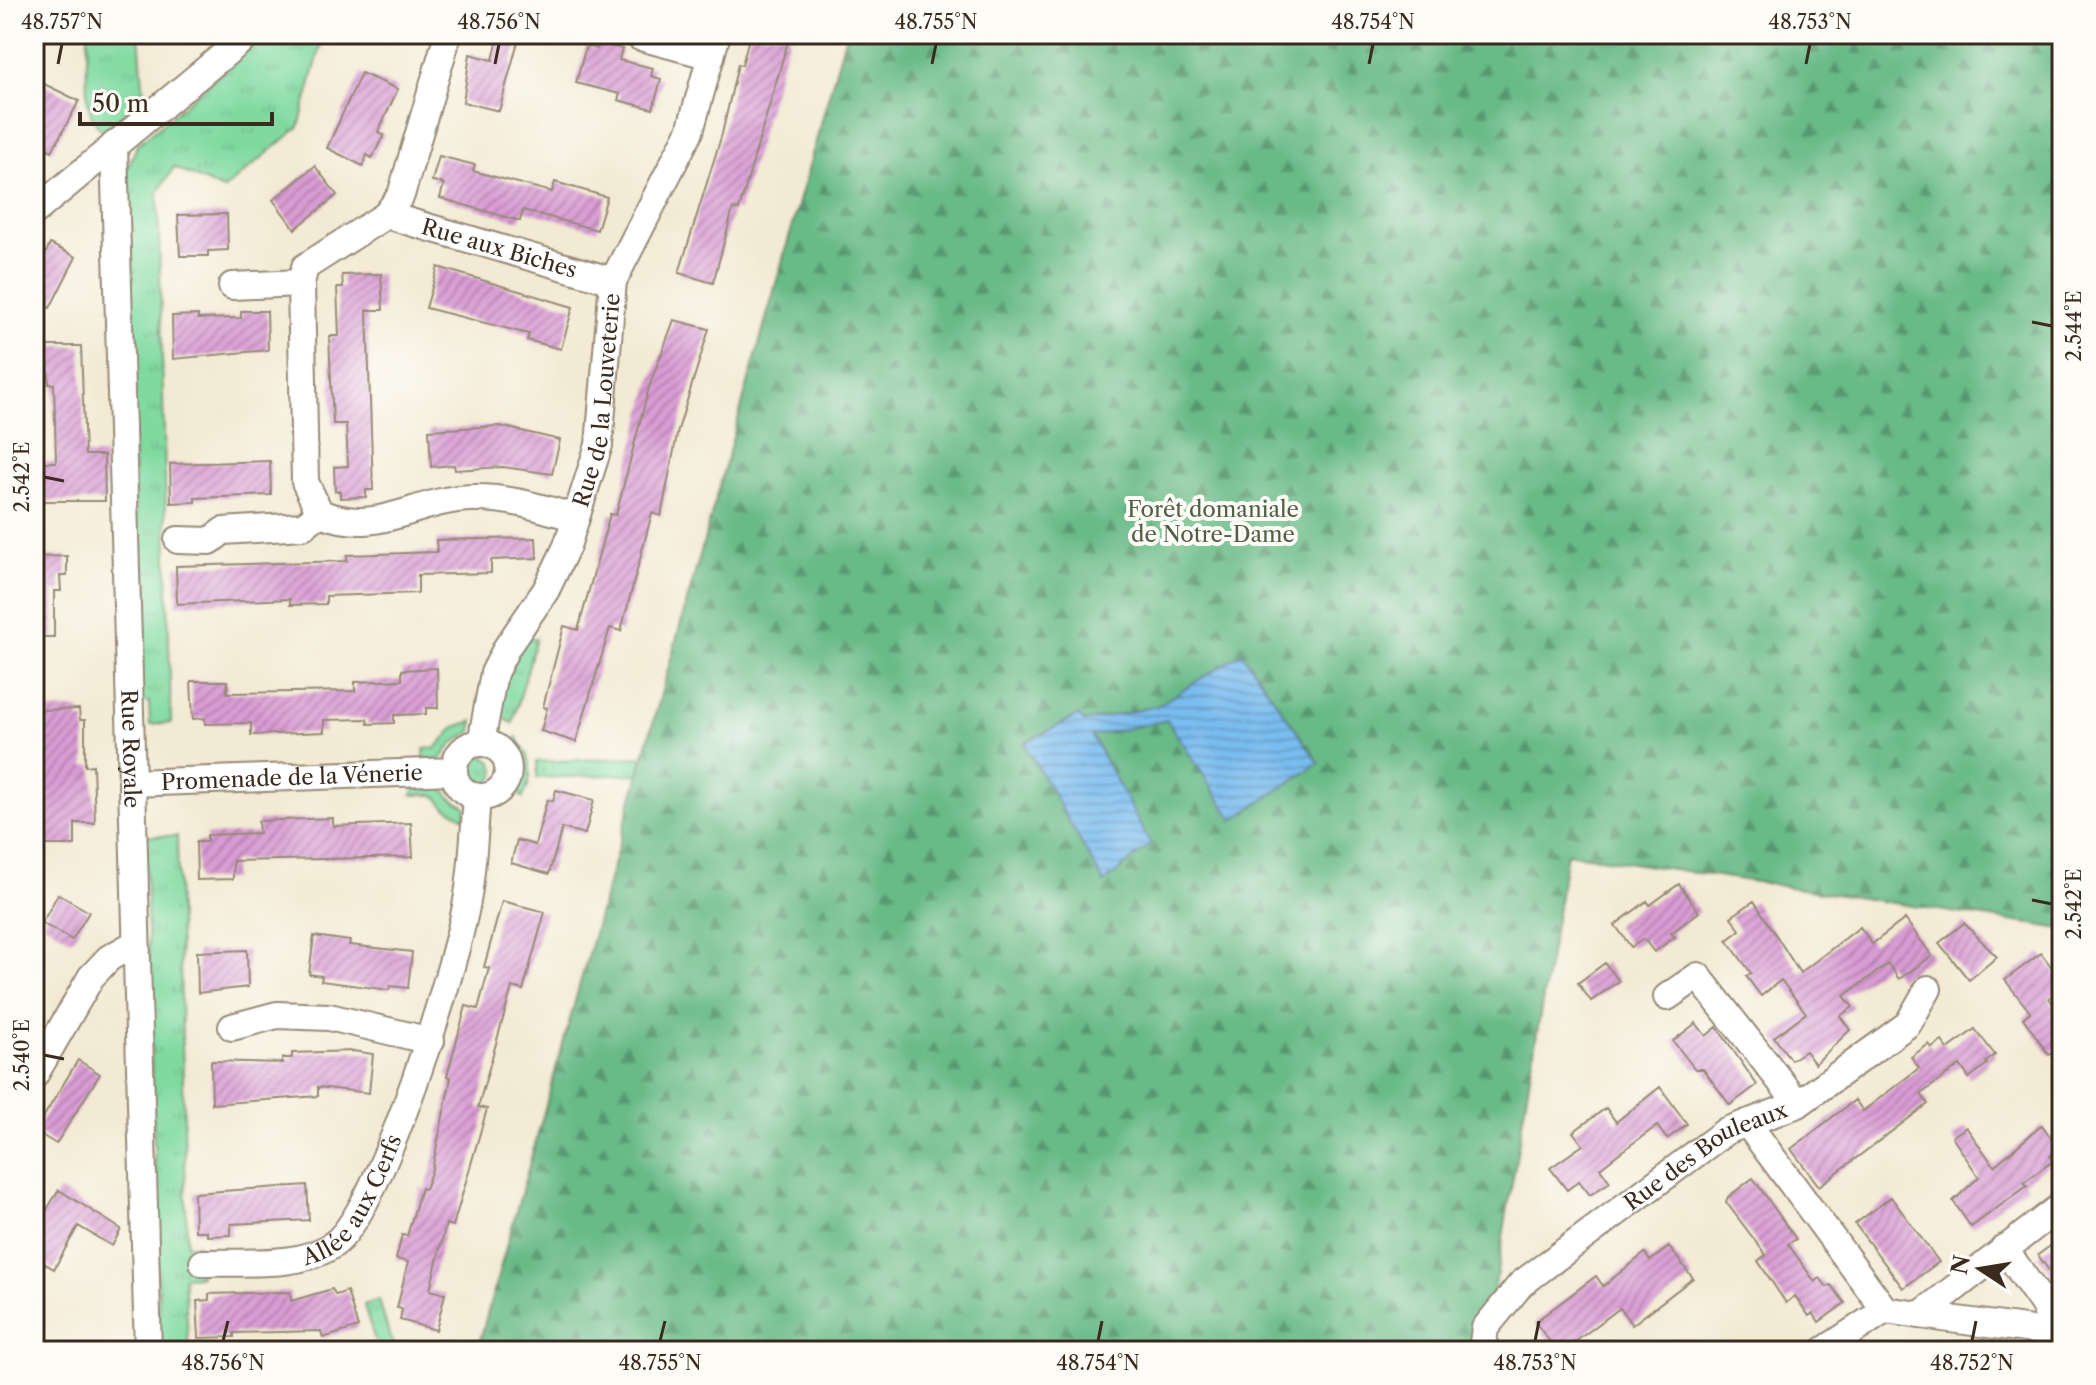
<svg xmlns="http://www.w3.org/2000/svg" width="2096" height="1385" viewBox="0 0 2096 1385" font-family="'Libre Caslon Text',serif">
	<defs>
		<pattern id="grass-tufts" width="24" height="20" patternUnits="userSpaceOnUse" patternTransform="scale(2)"><rect width="24" height="20" fill="#80daa0"/><path d="M3 7l-1-3M5 7V3M7 7l1-3M15 17l-1-3M17 17v-4M19 17l1-3" fill="none" stroke="#70bb89"/></pattern>
		<pattern id="forest-firs" width="22" height="20" patternUnits="userSpaceOnUse" patternTransform="scale(2)"><rect width="22" height="20" fill="#68ba86"/><path d="M5 1l3.5 6h-7zM16 11l3.5 6h-7z" fill="#57976d"/></pattern>
		<pattern id="water-rules" width="6" height="5" patternUnits="userSpaceOnUse" patternTransform="scale(2)"><rect width="6" height="5" fill="#79bcef"/><path d="M0 2.5h6" fill="none" stroke="#6499c1"/></pattern>
		<pattern id="building-hatch" width="6" height="6" patternUnits="userSpaceOnUse" patternTransform="scale(2)"><rect width="6" height="6" fill="#d99cd4"/><path d="M-1 1l2-2M0 6l6-6M5 7l2-2" fill="none" stroke="#b17fab"/></pattern>
	</defs>
	<rect width="100%" height="100%" fill="#fdfcf7"/>
	<filter id="ink" filterUnits="userSpaceOnUse"><feTurbulence type="fractalNoise" baseFrequency=".0125" numOctaves="2"/><feDisplacementMap in="SourceGraphic" scale="16" xChannelSelector="R" yChannelSelector="G"/><feConvolveMatrix kernelMatrix="1 2 1 2 8 2 1 2 1" color-interpolation-filters="sRGB"/></filter>
	<filter id="wash" filterUnits="userSpaceOnUse"><feTurbulence type="fractalNoise" baseFrequency=".006" numOctaves="4" result="noise"/><feDisplacementMap in="SourceGraphic" scale="32" xChannelSelector="R" yChannelSelector="G"/><feGaussianBlur stdDeviation="1.8" result="paint"/><feColorMatrix in="noise" values="0 0 0 0 0 0 0 0 0 0 0 0 0 0 0 0 0 1.4 0 .05"/><feComposite in="paint" operator="in"/></filter>
	<g filter="url(#wash)">
		<rect width="100%" height="100%" fill="#f3ead3"/>
		<!-- grass -->
		<path fill="url(#grass-tufts)" stroke="#5e825f" stroke-width="2" d="M88,34h51l5,64 -40,34c-25,-17 -16,-69 -16,-98z
			M267,34h57l-25,93 -76,63 -49,-23 -16,25 13,531 -21,2 -1,-23h-9l-14,-531 12,-27z
			M536,638l-23,85 -19,-9 2,-14 28,-61z
			M473,721l-1,11 -19,11 -12,16 -16,2 -1,-12 12,-1 19,-21z
			M517,737c14,19 18,39 6,60l-10,-6 7,-23 -10,-23z
			M465 771a15 15 0 1 1 30 0a15 15 0 1 1-30 0Z
			M643,757l-4,17 -102,4v-16z
			M416,784h24l11,14 15,9 -1,11 -21,-12 -9,-11h-23z
			M145,836h32l10,409h10l3,31 -16,1 5,74h-29z
			M379,1300l11,38 9,13h-21l-14,-46z"/>
		<!-- forest -->
		<path fill="url(#forest-firs)" stroke="#527252" stroke-width="2" d="M846,34h1216v895l-495,-76 -83,498h-1007z"/>
		<!-- water -->
		<path fill="url(#water-rules)" stroke="#5a7386" stroke-width="2" d="M1242,653l77,110 -86,57 -66,-100 -75,16 59,108 -47,39 -80,-140 55,-28 5,7 73,-16z"/>
		<g id="blocks">
			<!-- building -->
			<path fill="url(#building-hatch)" d="M499,34h21l-21,77 -36,-9 7,-48 23,6z
				M750,34h40l-51,176 -6,-1 -20,74 -34,-10 43,-139 16,-70 4,1z
				M599,43l23,6 -3,11 34,8 -2,8 10,3 -8,30 -35,-9 2,-6 -44,-11 10,-37 11,3z
				M361,73l37,16 -20,43 6,3 -12,23 -5,-3 -4,11 -36,-18z
				M34,79l45,22 -27,50 -18,-9z
				M439,156l36,9 -2,6 79,21 3,-10 52,15 -10,33 -74,-20 -3,11 -80,-23 4,-14 -12,-3z
				M315,166l22,29 -42,34 -22,-29z
				M227,214l1,36 -20,1v5h-28l-2,-41z
				M50,244l26,13 -26,51 -16,-7v-24z
				M438,267l135,40 -12,42 -34,-9 2,-6 -103,-26z
				M381,274l2,36h-16l6,180h-7v7l-26,1v-7h-5l-1,-24 14,-1 -2,-42h-13l-4,-88h10l-2,-49h6l-1,-12z
				M241,311h26l1,39 -95,9 -1,-43 26,-1v4l43,-1z
				M674,320l35,9 -31,101 -17,86 -9,-3 -31,118 -11,-3 -34,114 -35,-11 6,-23 -4,-1 21,-81 14,4 32,-116 6,1 33,-128z
				M47,346h34l4,109h19l1,46h-71v-39h22l-2,-78h-5z
				M500,426l60,14 -8,34 -49,-7 -48,3 -1,-5 -23,2 -2,-37z
				M270,461l1,34 -76,3v4l-24,1 -1,-39z
				M536,538l1,20 -46,2v13l-73,2v18l-92,3v8l-36,1v-6l-113,5 -1,-38 171,-5v-6l90,-3 -1,-12z
				M67,556v20h-7l1,15h-7v46h-20v-80z
				M437,668l1,40h-12v6l-32,1v8l-26,1 -1,-5 -43,1v12l-73,3v-12l-46,1v-6l-12,1 -2,-38h36v12l128,-2v-9l47,-2v-10z
				M79,709l1,11h5v46l8,-1 2,58h-20v22h-35l-1,-43h-5v-92z
				M556,790l38,10 -9,34 -23,-6 -13,46 -38,-11 6,-23 18,5 12,-45 6,1z
				M333,818v8l78,-3 2,34 -180,4v18l-36,1 -1,-38h11v-7l52,-2 -1,-12z
				M1679,884l20,28 -28,21 4,4 -21,15 -10,-13 -13,8 -16,-22 32,-24 3,4z
				M58,894l31,18 -17,28 -30,-17z
				M502,901l43,11 -22,78 -11,-3 -34,120 9,2 -34,117 -7,-2 -16,66 15,4 -9,36 -36,-10 2,-11 -5,-1 11,-46 -12,-3 6,-24 5,1 14,-48 4,1 7,-20 19,-91 -4,-2 19,-70 12,3 11,-41 -5,-1z
				M1754,901l46,72 60,-46 12,17 33,-25 27,37 -33,23 -11,-15 -44,32 9,11 -13,9 10,14 -35,34 -10,-13 -14,9 -17,-23 32,-24 -25,-33 -20,16 -15,-20 5,-3 -24,-33 13,-10 -9,-13z
				M1964,923l33,34 -28,23 -30,-37z
				M314,936l36,5 -1,4 63,7 -4,36 -18,-2 -1,4 -68,-9 1,-5 -13,-2z
				M247,950l1,37 -50,6 -1,-41z
				M2041,953l21,28v7l-13,10 13,18v29l-13,10 -26,-37 7,-6 -25,-32z
				M1605,963l14,18 -28,20 -13,-18z
				M1696,1023l10,13 11,-9 40,58 -27,20 -27,-36h-8l-22,-28z
				M1975,1029l20,26 -9,7 1,2 -18,14 -9,-13 -39,29 7,10 -109,82 -28,-37 64,-49 8,11 56,-43 -8,-11 18,-13 3,4 10,-7 6,8z
				M353,1051l20,3 -4,39 -51,-6v9l-106,8 -1,-43 71,2v-5h10v-5z
				M78,1060l22,14 -44,70 -21,-13z
				M1660,1087l27,37 -20,15 -10,-13 -39,28 -18,14 10,14 -20,13 -11,-14 -12,9 -17,-22 33,-23 -10,-13 33,-24 10,14z
				M2042,1125l17,24 -9,7 3,5 -29,21 3,4 -56,41 -18,-26 26,-24 -27,-40 14,-10 28,39z
				M1753,1178l43,61 -8,5 27,38 5,-4 7,9 4,-2 14,18 -26,19 -6,-9 -4,3 -14,-20 -9,7 -28,-42 8,-6 -40,-53 2,-5z
				M307,1185l2,35 -78,4v11l-24,1v-5h-12l-1,-38z
				M59,1190l62,39 -9,17 -34,-20 -24,43 -20,-12v-49l10,6z
				M1891,1197l48,65 -36,26 -48,-64z
				M2062,1237v52l-24,-34z
				M1669,1247l24,31 -61,47 -12,-17 -57,43h-6l-22,-29 61,-46 7,10 42,-33 5,8z
				M332,1289l4,6 11,-4 11,36 -35,11 -2,-7 -87,2v4l-35,1 -2,-37 12,-1v-6l81,-2 1,9z"/>
		</g>
	</g>
	<g filter="url(#ink)">
		<use href="#blocks" fill-opacity="0" stroke="#978a78" stroke-width="2"/>
		<g fill="none" stroke-linecap="round" stroke-linejoin="round">
			<!-- minor casing -->
			<g stroke="#978a78" stroke-width="30">
				<g id="minor">
					<path d="M448,34l-47,161 -15,20 -81,52 -4,16 4,199 15,31c61,24 94,-14 152,-15 36,-1 70,10 104,20"/>
					<path d="M640,37l71,19"/>
					<path id="s1" d="M114,145l34,1206"/>
					<path d="M34,212l215,-178"/>
					<path id="s2" d="M386,215l227,66"/>
					<path d="M232,286l69,-3"/>
					<path d="M178,540l32,1 13,-10 80,-5 17,-13"/>
					<circle cx="481" cy="770" r="27"/>
					<path id="s3" d="M481,743l13,-70 13,-26 39,-57 21,-44 32,-101 14,-164 77,-150 27,-97"/>
					<path id="s4" d="M132,783l321,-12"/>
					<path d="M1667,997l31,-21 100,128"/>
					<path d="M232,1027l45,-12 52,2 102,24"/>
					<path d="M34,1076l57,-99 18,-19 27,-15"/>
					<path d="M1747,1123l138,187"/>
					<path d="M2004,1248l40,57 11,28"/>
					<path id="s5" d="M203,1263c40,-2 97,6 131,-19 47,-34 122,-280 133,-343 6,-34 7,-70 10,-103"/>
					<path d="M1920,1315l142,19"/>
					<path id="s6" d="M1482,1351l3,-23 36,-44 205,-153 72,-27 110,-80 20,-35"/>
					<path d="M1823,1351l62,-41 35,5 142,-110"/>
				</g>
			</g>
			<!-- minor -->
			<use href="#minor" stroke="#fff" stroke-width="26"/>
		</g>
	</g>
	<!-- ticks -->
	<path fill="none" stroke="#3b2a1e" stroke-width="3" d="M58,64l4,-20M495,64l4,-20M932,64l4,-20M1369,64l4,-20M1806,64l4,-20M2032,322l20,4M44,477l20,4M2032,900l20,4M44,1055l20,4M223,1341l5,-20M660,1341l5,-20M1098,1341l4,-20M1535,1341l4,-20M1972,1341l4,-20"/>
	<g text-anchor="middle" stroke-width="8" stroke-linejoin="round" paint-order="stroke">
		<!-- street labels -->
		<g font-size="22" fill="#3b2a1e" stroke="#fdfcf7">
			<text dy="8" stroke="none"><textPath href="#s2" startOffset="118">Rue aux Biches</textPath></text>
			<text dy="8" stroke="none"><textPath href="#s3" startOffset="368">Rue de la Louveterie</textPath></text>
			<text dy="8" stroke="none"><textPath href="#s1" startOffset="604">Rue Royale</textPath></text>
			<text dy="8" stroke="none"><textPath href="#s4" startOffset="160">Promenade de la Vénerie</textPath></text>
			<text dy="8" stroke="none"><textPath href="#s6" startOffset="306">Rue des Bouleaux</textPath></text>
			<text dy="8" stroke="none"><textPath href="#s5" startOffset="180">Allée aux Cerfs</textPath></text>
		</g>
		<!-- park labels -->
		<g font-size="22" fill="#505f45" stroke="#fdfcf7">
			<text x="1213" y="517">Forêt domaniale<tspan x="1213" dy="25">de Notre-Dame</tspan></text>
		</g>
	</g>
	<!-- margin -->
	<rect width="2096" height="1385" fill="none" stroke="#fdfcf7" stroke-width="88"/>
	<!-- north arrow -->
	<g transform="translate(1980 1269) rotate(282)" stroke="#fdfcf7" stroke-width="6" paint-order="stroke">
	<path d="M0-6L14 30L0 20L-14 30Z" fill="#3b2a1e"/>
	<text y="-12" font-size="22" font-weight="bold" text-anchor="middle" fill="#3b2a1e">N</text>
	</g>
	<!-- scale -->
	<path d="M80 112v12h192v-12" fill="none" stroke="#3b2a1e" stroke-width="4"/>
	<text x="92" y="112" font-size="24" fill="#3b2a1e" stroke="#fdfcf7" stroke-width="6" paint-order="stroke">50 m</text>
	<rect x="44" y="44" width="2008" height="1297" fill="none" stroke="#3b2a1e" stroke-width="3"/>
	<g font-size="20" text-anchor="middle" fill="#3b2a1e">
		<text x="62" y="29">48.757°N</text>
		<text x="499" y="29">48.756°N</text>
		<text x="936" y="29">48.755°N</text>
		<text x="1373" y="29">48.754°N</text>
		<text x="1810" y="29">48.753°N</text>
		<text transform="translate(2074 326) rotate(-90)" y="7">2.544°E</text>
		<text transform="translate(22 477) rotate(-90)" y="7">2.542°E</text>
		<text transform="translate(2074 904) rotate(-90)" y="7">2.542°E</text>
		<text transform="translate(22 1055) rotate(-90)" y="7">2.540°E</text>
		<text x="223" y="1370">48.756°N</text>
		<text x="660" y="1370">48.755°N</text>
		<text x="1098" y="1370">48.754°N</text>
		<text x="1535" y="1370">48.753°N</text>
		<text x="1972" y="1370">48.752°N</text>
	</g>
</svg>
